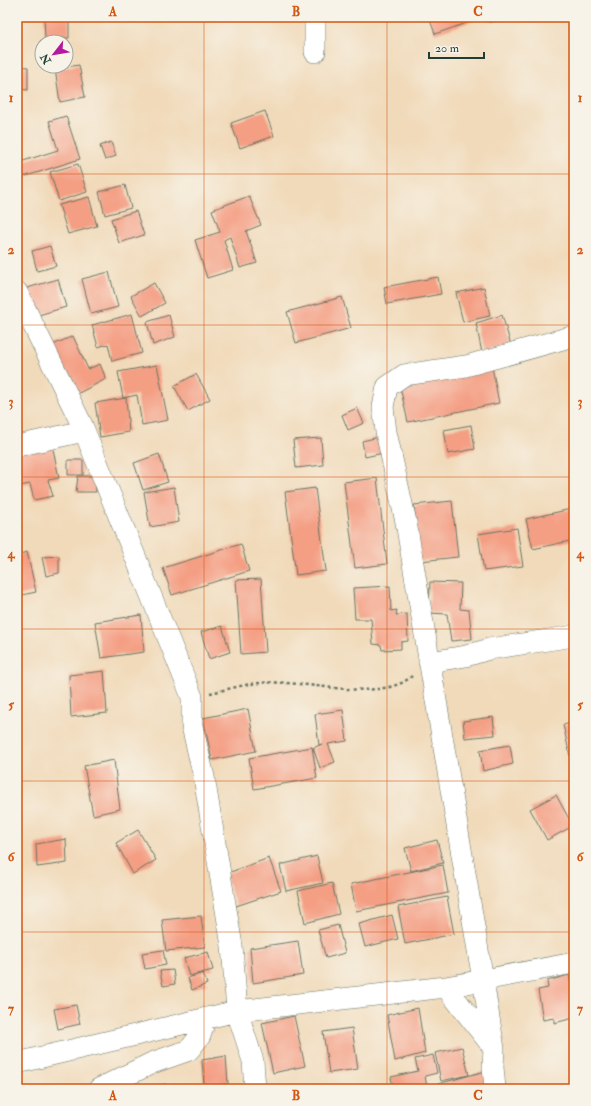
<svg xmlns="http://www.w3.org/2000/svg" width="591" height="1106" viewBox="0 0 591 1106" font-family="'IM FELL Double Pica',serif">
	<rect width="100%" height="100%" fill="#f7f3e8"/>
	<filter id="ink" filterUnits="userSpaceOnUse"><feTurbulence type="fractalNoise" baseFrequency=".025" numOctaves="2"/><feDisplacementMap in="SourceGraphic" scale="8" xChannelSelector="R" yChannelSelector="G"/><feConvolveMatrix kernelMatrix="1 2 1 2 8 2 1 2 1" color-interpolation-filters="sRGB"/></filter>
	<filter id="wash" filterUnits="userSpaceOnUse"><feTurbulence type="fractalNoise" baseFrequency=".012" numOctaves="4" result="noise"/><feDisplacementMap in="SourceGraphic" scale="16" xChannelSelector="R" yChannelSelector="G"/><feGaussianBlur stdDeviation="0.9" result="paint"/><feColorMatrix in="noise" values="0 0 0 0 0 0 0 0 0 0 0 0 0 0 0 0 0 1.4 0 .05"/><feComposite in="paint" operator="in"/></filter>
	<g filter="url(#wash)">
		<rect width="100%" height="100%" fill="#f1daba"/>
		<g id="blocks">
			<!-- building -->
			<path fill="#f49f84" d="M44,17h25v21l-24,1z
				M429,17h49v2l-43,15z
				M488,17h25v1l-24,4z
				M79,65l6,32 -25,5 -5,-33z
				M17,66l11,1v23l-11,-1z
				M265,111l9,25 -34,12 -9,-25z
				M66,116l14,43 -63,20v-16l41,-13 -9,-29z
				M111,142l5,14 -11,4 -5,-14z
				M78,164l9,28 -28,9 -9,-29z
				M125,185l6,23 -26,7 -6,-23z
				M249,196l12,29 -15,6 11,32 -17,5 -10,-31 -6,3 9,30 -26,8 -12,-38 25,-8 -8,-22z
				M89,197l8,29 -29,8 -9,-29z
				M136,211l8,24 -25,8 -8,-24z
				M50,246l6,20 -19,5 -5,-20z
				M109,272l9,35 -27,7 -9,-35z
				M438,277l3,17 -54,10 -3,-17z
				M58,279l8,28 -41,12 -8,-28z
				M154,283l11,20 -23,13 -11,-20z
				M484,287l6,29 -27,6 -7,-29z
				M342,297l9,31 -55,15 -9,-31z
				M132,314l10,39 -30,8 -4,-17 -10,3 -6,-22z
				M169,315l6,22 -22,8 -6,-23z
				M502,315l9,30 -29,8 -6,-30z
				M73,336l15,33 12,-5 6,15 -33,17 -25,-49z
				M157,365l11,55 -26,5 -5,-30 -14,3 -5,-26z
				M492,367l7,36 -91,19 -8,-35z
				M196,374l14,25 -22,12 -14,-25z
				M126,398l3,34 -29,5 -5,-34z
				M357,408l7,15 -16,7 -6,-15z
				M471,425l4,24 -27,5 -4,-24z
				M379,437l4,16 -18,4 -3,-16z
				M321,438l2,27 -27,3 -3,-28z
				M52,444l7,34 -11,2 5,16 -19,4 -4,-16 -11,2 -2,-10v-25z
				M159,454l9,28 -25,8 -9,-27z
				M68,460h15v15h-15z
				M78,476h17l1,16h-20z
				M377,478l10,86 -32,4 -11,-86z
				M174,487l5,35 -29,5 -6,-35z
				M315,488l11,83 -30,4 -11,-83z
				M452,501l6,56 -38,4 -6,-56z
				M571,509l3,13v18l-41,9 -7,-30z
				M517,528l6,38 -39,5 -6,-37z
				M241,544l8,27 -77,24 -9,-27z
				M27,552l9,40 -19,4v-41z
				M59,556v17l-13,3 -4,-19z
				M261,579l5,73 -25,2 -5,-74z
				M430,582l31,1 -1,26 9,1 3,29 -21,2 -4,-27 -18,-1z
				M390,586l1,25 6,-1 -1,5 11,-1 1,27 -7,1v7l-19,1 -1,-5 -8,-1 -2,-25h-16l-2,-31z
				M141,615l3,37 -43,6 -6,-36z
				M222,626l8,26 -21,7 -8,-27z
				M104,671l3,42 -36,4 -2,-42z
				M248,709l8,42 -44,9 -9,-42z
				M343,710l4,31 -19,3 7,18 -15,6 -7,-20 9,-4 -3,1 -4,-31z
				M493,717l2,18 -30,3 -2,-17z
				M574,722v33l-4,1 -7,-31z
				M510,745l3,19 -30,7 -3,-21z
				M312,747l5,31 -63,11 -5,-31z
				M114,760l6,49 -27,6 -9,-49z
				M556,795l17,31 -26,14 -17,-31z
				M138,830l18,30 -23,14 -17,-31z
				M66,839l1,24 -30,4 -1,-23z
				M437,840l6,23 -32,8 -6,-23z
				M317,856l6,27 -37,8 -6,-26z
				M269,858l12,33 -45,15 -11,-32z
				M443,865l5,28 -92,18 -5,-27z
				M332,883l7,31 -34,9 -7,-32z
				M447,897l7,37 -49,10 -7,-37z
				M392,915l6,24 -33,8 -6,-23z
				M201,916l4,31 -39,4 -4,-31z
				M338,925l7,28 -19,5 -8,-28z
				M298,941l5,34 -50,8 -3,-35z
				M163,950l3,15 -21,4 -3,-16z
				M208,952l5,18 -24,6 -5,-18z
				M173,970l2,14 -12,2 -3,-15z
				M203,973l4,11 -15,6 -4,-12z
				M569,975l1,6 4,-1v38l-20,5v-5l-11,2 -5,-30 10,-2 -1,-7z
				M76,1005l4,19 -22,5 -4,-20z
				M418,1008l7,45 -30,8 -8,-46z
				M294,1016l11,50 -32,7 -11,-50z
				M352,1028l6,41 -29,4 -6,-41z
				M462,1047l7,28 -28,6 -6,-28z
				M433,1055l4,18 -12,3 2,11 62,-17 4,19h-100l-2,-12 27,-6 -3,-12z
				M226,1056l2,28 -24,2 -2,-26z
				M166,1084l1,5h-19z"/>
		</g>
	</g>
	<g filter="url(#ink)">
		<use href="#blocks" fill-opacity="0" stroke="#687463" stroke-width="1"/>
		<g fill="none" stroke-linecap="round" stroke-linejoin="round">
			<!-- minor casing -->
			<g stroke="#687463" stroke-width="22">
				<path id="minor" d="M315,52v-35
					M17,292l65,133 110,272v29l12,51 28,169 5,65 16,50 2,28
					M17,446l67,-15
					M429,662l37,-6 23,-7 85,-13
					M446,987l47,60
					M17,1063l220,-52 209,-24 128,-24
					M99,1089l53,-26 37,-13 11,-14 6,-18
					M495,1089l-2,-22 1,-18 -11,-69 -77,-458 -20,-90 -3,-25 4,-20 17,-12 62,-9 108,-30"/>
			</g>
			<!-- path -->
			<path stroke="#687463" stroke-width="2.5" stroke-dasharray="3 3" stroke-linecap="butt" d="M210,693c16,-3 34,-9 50,-10 43,-5 119,22 152,-7"/>
			<!-- minor -->
			<use href="#minor" stroke="#fff" stroke-width="21"/>
		</g>
	</g>
	<!-- grid -->
	<path fill="none" stroke="#d45610" stroke-width="1" stroke-opacity="0.55" d="M204,17v1072M387,17v1072M17,174h557M17,325h557M17,477h557M17,629h557M17,781h557M17,932h557"/>
	<!-- margin -->
	<rect width="591" height="1106" fill="none" stroke="#f7f3e8" stroke-width="44"/>
	<!-- north arrow -->
	<g transform="translate(54 54) rotate(239)"><circle r="19" fill="#f7f3e8" stroke="#a1aaa0"/>
	<path d="M0-3L7 15L0 10L-7 15Z" fill="#b5179e"/>
	<text y="-6" font-size="11" font-weight="bold" text-anchor="middle" fill="#1f3d34">N</text>
	</g>
	<!-- scale -->
	<path d="M429 52v6h55v-6" fill="none" stroke="#1f3d34" stroke-width="2"/>
	<text x="435" y="52" font-size="12" fill="#1f3d34" stroke="#f7f3e8" stroke-width="3" paint-order="stroke">20 m</text>
	<rect x="22" y="22" width="547" height="1062" fill="none" stroke="#d45610" stroke-width="1.5"/>
	<g font-size="13" text-anchor="middle" font-weight="bold" fill="#d45610">
		<text x="113" y="16">A</text>
		<text x="296" y="16">B</text>
		<text x="478" y="16">C</text>
		<text x="11" y="102">1</text>
		<text x="580" y="102">1</text>
		<text x="11" y="254">2</text>
		<text x="580" y="254">2</text>
		<text x="11" y="406">3</text>
		<text x="580" y="406">3</text>
		<text x="11" y="558">4</text>
		<text x="580" y="558">4</text>
		<text x="11" y="709">5</text>
		<text x="580" y="709">5</text>
		<text x="11" y="861">6</text>
		<text x="580" y="861">6</text>
		<text x="11" y="1013">7</text>
		<text x="580" y="1013">7</text>
		<text x="113" y="1100">A</text>
		<text x="296" y="1100">B</text>
		<text x="478" y="1100">C</text>
	</g>
</svg>
